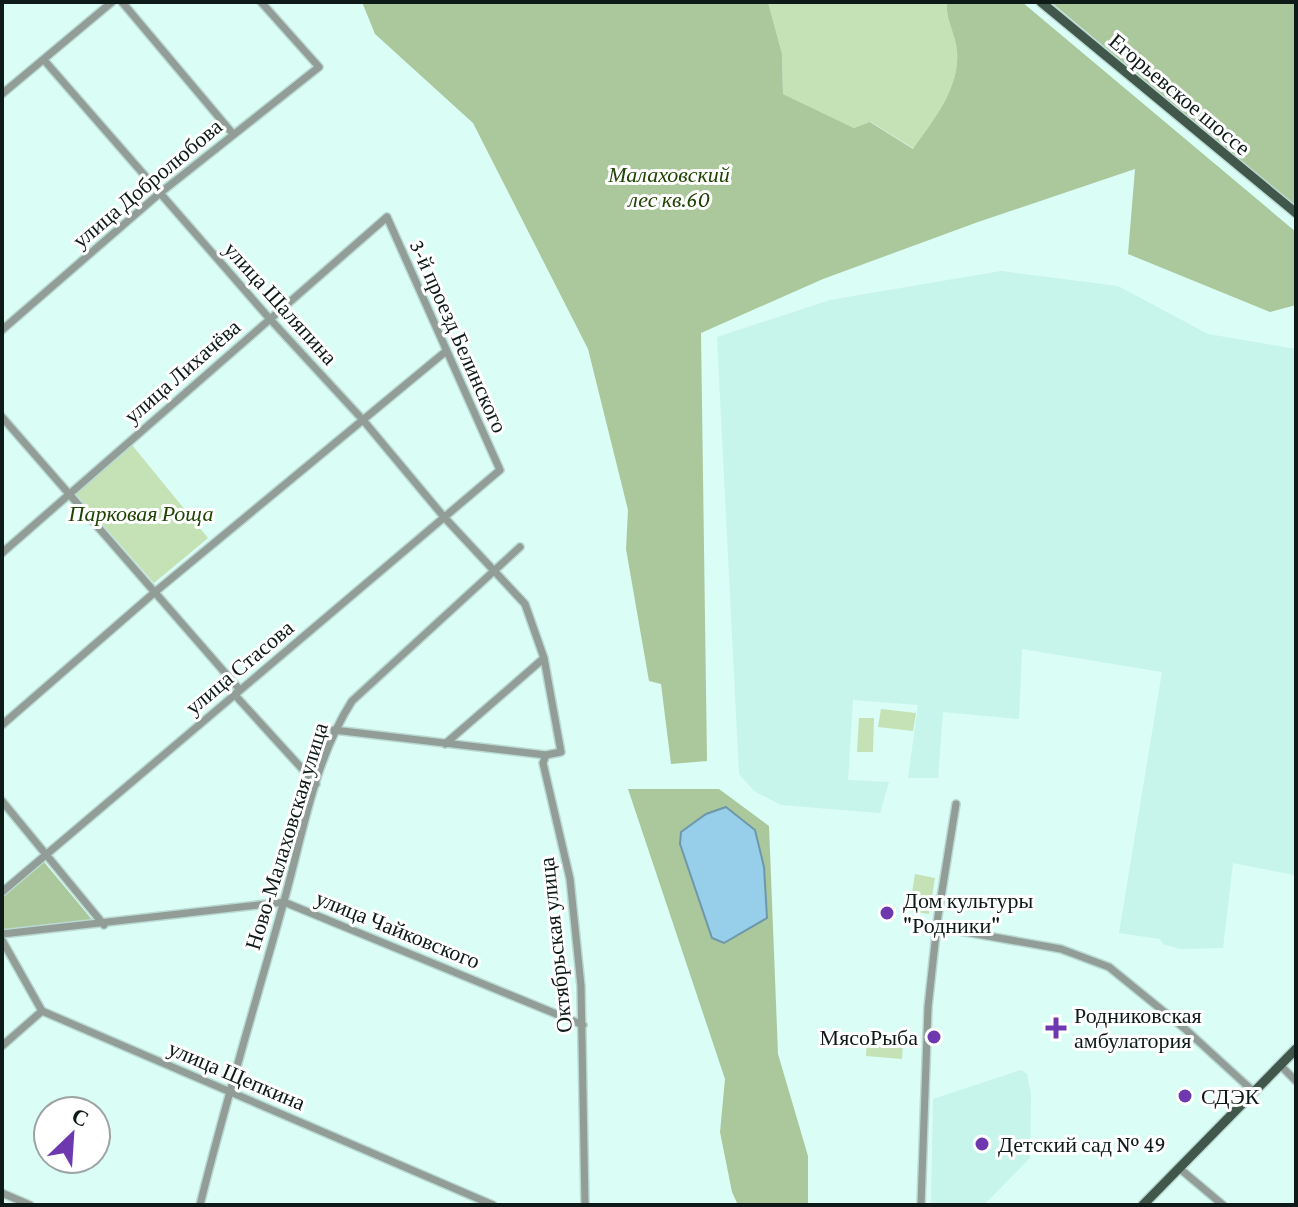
<svg xmlns="http://www.w3.org/2000/svg" width="1298" height="1207" viewBox="0 0 1298 1207" font-family="'Crimson Pro',serif">
	<rect width="100%" height="100%" fill="#dafdf6"/>
	<!-- built -->
	<path fill="#c7f4eb" d="M1001,271l117,15 90,48 88,15v523l-2,3 -61,-12 -10,85 -43,1 -17,-5 -3,-5 -41,-6 43,-261 -140,-23 -3,70 -76,-7 -5,66h-30l10,-73 -65,-5 -5,80 41,2 -9,31 -99,-8 -27,-14 -15,-17 -22,-437 113,-37z
		M1021,1070l6,4 4,21 -1,63 -46,47h-53l2,-106z"/>
	<!-- green -->
	<path fill="#c4e2b6" d="M768,2h179c-2,18 9,32 10,50 3,37 -24,68 -43,97l-43,-27 -17,6 -71,-34 -1,-40z
		M132,445l76,93 -54,45 -79,-90z
		M881,709l35,4 -3,18 -35,-4z
		M859,718h15l-1,34h-16z
		M915,874l20,4 -6,36 -20,-3z
		M867,1039l36,3 -1,17 -36,-3z"/>
	<!-- forest -->
	<path fill="#aac89c" d="M362,2h406l14,52 1,40 71,34 16,-6 43,27c20,-28 47,-61 44,-97 -1,-18 -12,-32 -10,-50h75l274,230v73l-26,7 -142,-58 7,-85 -157,53 -155,57 -122,54 6,428 -36,3 -10,-80 -12,-3 -23,-132 2,-39 -40,-161 -115,-226 -98,-89z
		M1051,2h245v205z
		M628,789h91l50,37 9,228 30,102v49h-70l-6,-13 -12,-60 5,-53z
		M44,862l50,60 -92,8v-33z"/>
	<!-- water -->
	<path fill="#97cee9" stroke="#6e98aa" stroke-width="2" d="M726,807l29,23 9,37 3,51 -43,25 -12,-5 -32,-94 1,-12 25,-18z"/>
	<g fill="none" stroke-linecap="round" stroke-linejoin="round">
		<!-- minor casing -->
		<g stroke="#b9d9d2" stroke-width="10">
			<path id="minor" d="M122,2l111,132
				M44,60l225,258 94,102 81,97 81,87 19,54 17,94 -15,3 -3,8 27,116 11,107 4,219
				M2,94l110,-92
				M2,330l158,-137 159,-126 -58,-65
				M2,417l238,273
				M2,553l385,-336 113,253 -498,422
				M234,694l82,90
				M2,725l153,-133 290,-240
				M334,730l212,25
				M445,744l99,-86
				M2,801l102,124
				M937,927l124,22 48,18 75,61 70,64
				M2,934l282,-32 299,123
				M2,940l40,71 451,194
				M2,1046l40,-35
				M1280,1065l16,16
				M1179,1168l44,37
				M2,1193l28,12
				M200,1205c25,-102 56,-203 84,-304 19,-67 30,-141 68,-200l168,-154
				M921,1205l7,-198 10,-91 18,-112"/>
		</g>
		<!-- major casing -->
		<g stroke="#b9d9d2" stroke-width="12">
			<path id="major" d="M1041,2l255,211
				M1143,1205l153,-156"/>
		</g>
		<!-- minor -->
		<use href="#minor" stroke="#919d96" stroke-width="7"/>
		<!-- major -->
		<use href="#major" stroke="#42574b" stroke-width="9"/>
	</g>
	<!-- markers -->
	<g fill="#6e38af" stroke="#fff" stroke-width="3">
		<circle cx="887" cy="913" r="8"/>
		<path d="M1052 1016h8v8h8v8h-8v8h-8v-8h-8v-8h8z"/>
		<circle cx="934" cy="1037" r="8"/>
		<circle cx="1185" cy="1096" r="8"/>
		<circle cx="982" cy="1144" r="8"/>
	</g>
	<g text-anchor="middle" stroke-width="6" stroke-linejoin="round" paint-order="stroke">
		<!-- street labels -->
		<g font-size="22" fill="#0d1a18" stroke="#fff">
			<text transform="translate(1180 94) rotate(40)" y="8">Егорьевское шоссе</text>
			<text transform="translate(147 183) rotate(-40)" y="8">улица Добролюбова</text>
			<text transform="translate(281 303) rotate(48)" y="8">улица Шаляпина</text>
			<text transform="translate(459 336) rotate(66)" y="8">3-й проезд Белинского</text>
			<text transform="translate(182 371) rotate(-41)" y="8">улица Лихачёва</text>
			<text transform="translate(239 667) rotate(-40)" y="8">улица Стасова</text>
			<text transform="translate(286 836) rotate(-73)" y="8">Ново-Малаховская улица</text>
			<text transform="translate(398 929) rotate(22)" y="8">улица Чайковского</text>
			<text transform="translate(555 945) rotate(-96)" y="8">Октябрьская улица</text>
			<text transform="translate(237 1075) rotate(23)" y="8">улица Щепкина</text>
		</g>
		<!-- park labels -->
		<g font-size="22" font-style="italic" fill="#1f4404" stroke="#fff">
			<text x="669" y="182">Малаховский<tspan x="669" dy="25">лес кв.60</tspan></text>
			<text x="141" y="521">Парковая Роща</text>
		</g>
		<!-- poi labels -->
		<g font-size="22" fill="#0d1a18" stroke="#fff" text-anchor="start">
			<text x="903" y="908">Дом культуры<tspan x="903" dy="25">"Родники"</tspan></text>
			<text x="1074" y="1023">Родниковская<tspan x="1074" dy="25">амбулатория</tspan></text>
			<text x="918" y="1045" text-anchor="end">МясоРыба</text>
			<text x="1201" y="1104">СДЭК</text>
			<text x="998" y="1152">Детский сад № 49</text>
		</g>
	</g>
	<!-- border -->
	<rect width="1298" height="1207" fill="none" stroke="#0d1a18" stroke-width="8"/>
	<!-- north arrow -->
	<g transform="translate(72 1135) rotate(25)"><circle r="38" fill="#ffffff" stroke="#9ea3a3" stroke-width="2"/>
	<path d="M0-6L14 30L0 20L-14 30Z" fill="#6e38af"/>
	<text y="-12" font-size="22" font-weight="bold" text-anchor="middle" fill="#0d1a18">С</text>
	</g>
</svg>
